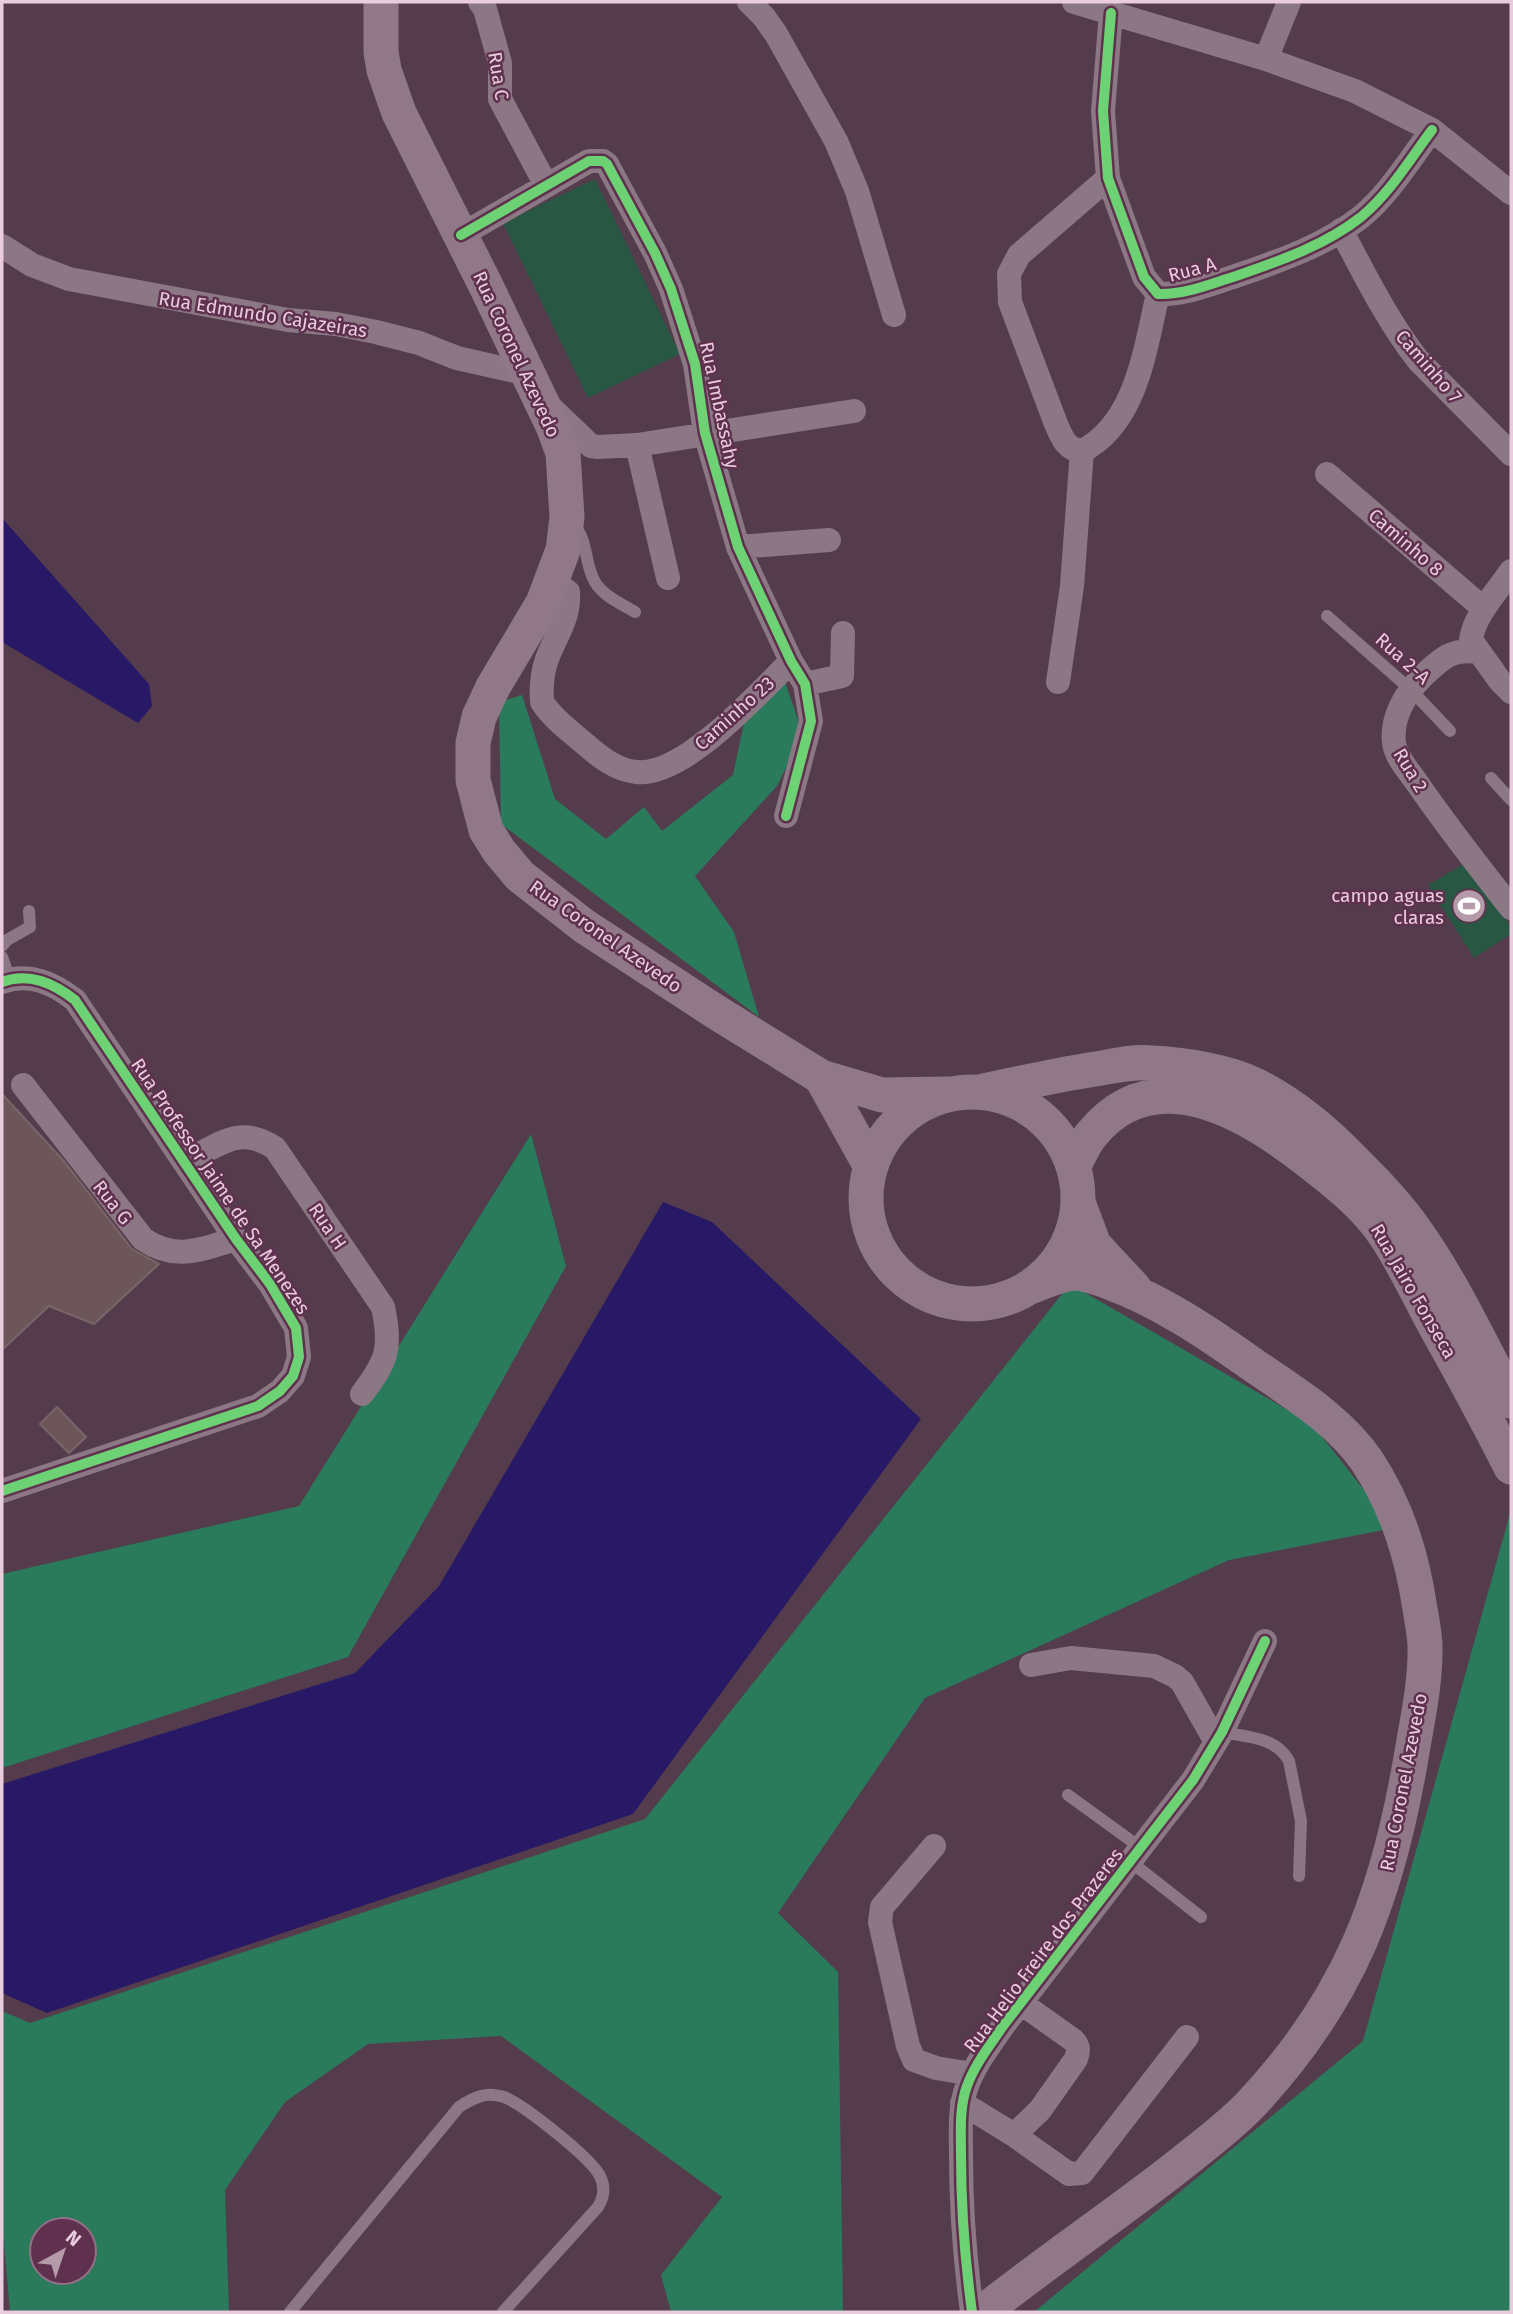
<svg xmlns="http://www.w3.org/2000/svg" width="1513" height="2314" viewBox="0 0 1513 2314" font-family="'Fira Sans',sans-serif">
	<rect width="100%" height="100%" fill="#543c4c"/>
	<!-- green -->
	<path fill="#285743" d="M595,179l85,175 -92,44 -85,-175z
		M1467,862l44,65v7l-37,24 -46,-73z"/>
	<!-- forest -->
	<path fill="#297b5b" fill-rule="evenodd" d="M784,679l19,55 -26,52 -82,90 39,56 25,85 -258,-193 -2,-122 23,-7 33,104 51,40 38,-32 18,24 71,-56 11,-52z
		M531,1134l35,132 -218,391 -346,111v-194l297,-68z
		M1070,1284l242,140 82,104 -165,32 -304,138 -147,215 60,59 5,340h-172l-10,-37 61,-78 -221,-161 -133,8 -83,58 -60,88 4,122h-219l-8,-91v-210l28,12 615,-204zM42,2230h42v42h-42z
		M1511,1510v802h-477l329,-271z"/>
	<!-- water -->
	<path fill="#281967" d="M2,518l147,166 3,22 -14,17 -136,-81z
		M663,1202l49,20 209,197 -288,395 -586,199 -45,-20v-209l353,-111 84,-87z"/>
	<!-- building -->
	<path fill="#6c565a" stroke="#7a6467" stroke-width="2" d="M2,1094l61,66 69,89 27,15 -65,60 -45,-18 -47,44z
		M57,1407l29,30 -17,16 -29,-29z"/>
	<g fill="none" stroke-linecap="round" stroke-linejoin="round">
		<!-- service -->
		<path stroke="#8c7784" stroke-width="12" d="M574,525c15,17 10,39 21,57 8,14 27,22 40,30
			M1327,616l83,73 40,42
			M1491,778l20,22
			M2,946l5,-6 23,-13 -1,-16
			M2,957l8,22
			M1222,1732c25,5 54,5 67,29l12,60 -2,55
			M1068,1795l73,53
			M1131,1862l70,55
			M290,2312l169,-205c14,-9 27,-16 45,-10 19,7 87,61 96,79 5,10 4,21 -2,31l-95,105"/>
		<!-- minor -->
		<path stroke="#8c7784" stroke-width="24" d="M480,2l5,7 15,54v36l46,86
			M749,2l15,15 12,17 60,107 21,50 37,124
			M1074,2l192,57 89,32 77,39 79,63
			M1111,13l-8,98 5,67 36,99 14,17c27,1 52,-10 78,-18 43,-15 88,-30 125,-59 29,-24 49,-58 71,-87
			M1266,59l23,-57
			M1341,230c24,45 46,90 77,130l93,94
			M461,235l128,-74h14l4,3 48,89 16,36 24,75 10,69 33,114 53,114 14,23 6,37 -25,95
			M2,246l30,19 37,14 219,41 48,4 40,8 43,11 38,15 71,16
			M548,405l43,41 7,1 39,-2 217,-34
			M637,445l31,133
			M1082,451c-16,-1 -20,-14 -26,-27l-46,-122 -1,-28 10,-19 89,-77
			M1082,451c55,-28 63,-103 76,-157
			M1327,474l157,135
			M738,547l91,-7
			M1511,571c-14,21 -37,44 -40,69l29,41 11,11
			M552,581l16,11c2,26 -12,43 -21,67 -5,14 -6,29 -5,43 11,17 28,29 43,42 15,13 31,26 51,28 47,6 124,-80 155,-111
			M1477,652c-26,-4 -37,8 -55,25 -17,17 -31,41 -28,66 2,14 13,26 21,37 30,44 63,86 96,128
			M1058,682l14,-96 10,-135
			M805,684l37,-8 1,-43
			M2,982c27,-10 51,1 73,18l161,239 34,45 26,44 3,29 -6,19 -13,15 -22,15 -256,85
			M23,1085l120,154c34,23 58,10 93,0
			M185,1162c34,-17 54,-38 90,-14l108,159c9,41 4,54 -21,87
			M1031,1665l40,-7 83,8 21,10 7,6 34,60
			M934,1846l-52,61 -2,15 28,124 6,14 22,8 36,6
			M962,2103l52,32 26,-25 36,-51c3,-9 3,-13 -3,-19l-52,-37
			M1014,2135l55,39 13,-1 105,-136
			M972,2312c-7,-52 -11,-104 -11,-156 0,-24 -2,-48 6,-70 8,-22 23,-41 36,-60l190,-246 29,-48 43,-91"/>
		<!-- secondary -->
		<path stroke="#907888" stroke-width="35" d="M381,2v50l3,18 15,43 87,173 67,140 10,27 4,64 -4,33 -20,53 -50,84 -14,30 -6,26v37l13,50 13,21 21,25 64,50 132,86 105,65 61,18 66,-1
			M821,1077l49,88
			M979,1092c37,-8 73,-16 110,-22 21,-3 42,-9 63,-7 31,1 76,9 103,22 36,18 69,45 97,74 20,20 40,40 57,63 41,55 70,119 102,179
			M866 1198a106 106 0 1 1 212 0a106 106 0 1 1-212 0Z
			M1074,1166c5,-10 10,-23 18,-32 61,-75 151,-23 211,23 30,23 64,49 84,81 17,26 31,56 46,84 27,48 53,96 78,145
			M1078,1202l16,43 40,43
			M983,2312c62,-49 128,-94 190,-142 26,-21 54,-41 77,-65 99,-105 137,-207 161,-347 6,-37 15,-75 14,-114 -1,-12 -3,-24 -5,-35 -8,-54 -23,-102 -53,-148 -29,-43 -80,-72 -121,-101 -44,-31 -88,-60 -137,-78 -11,-4 -23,-9 -35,-9 -14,1 -28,8 -41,13"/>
		<!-- cycleway casing -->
		<g stroke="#5f314f" stroke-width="15">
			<path id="cycleway" d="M1111,13l-8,98 5,67 36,99 14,17c27,1 52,-10 78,-18 43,-15 88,-30 125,-59 29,-24 49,-58 71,-87
				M461,235l128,-74h14l4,3 48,89 16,36 24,75 10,69 33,114 53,114 14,23 6,37 -25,95
				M2,982c27,-10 51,1 73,18l161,239 34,45 26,44 3,29 -6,19 -13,15 -22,15 -256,85
				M972,2312c-7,-52 -11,-104 -11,-156 0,-24 -2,-48 6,-70 8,-22 23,-41 36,-60l190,-246 29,-48 43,-91"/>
		</g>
		<!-- cycleway -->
		<use href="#cycleway" stroke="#6cd273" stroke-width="10"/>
	</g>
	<!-- icons -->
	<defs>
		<g id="stadium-disc" transform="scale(1.75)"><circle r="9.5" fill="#b59aaa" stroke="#5f314f"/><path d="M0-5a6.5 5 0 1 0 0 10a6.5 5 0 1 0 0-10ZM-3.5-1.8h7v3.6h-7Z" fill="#fff"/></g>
	</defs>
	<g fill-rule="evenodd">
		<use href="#stadium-disc" x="1469" y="906"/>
	</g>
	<g text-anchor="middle" stroke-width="5" stroke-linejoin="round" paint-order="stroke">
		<!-- street labels -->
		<g font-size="19" fill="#e9ccdd" stroke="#5f314f">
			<text transform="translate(499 76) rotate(81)" y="7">Rua C</text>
			<text transform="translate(1192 269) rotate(-15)" y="7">Rua A</text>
			<text transform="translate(263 314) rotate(9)" y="7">Rua Edmundo Cajazeiras</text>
			<text transform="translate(517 354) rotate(65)" y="7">Rua Coronel Azevedo</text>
			<text transform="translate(1429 366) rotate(49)" y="7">Caminho 7</text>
			<text transform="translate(720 405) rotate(78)" y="7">Rua Imbassahy</text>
			<text transform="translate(1406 542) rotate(41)" y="7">Caminho 8</text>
			<text transform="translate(1403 658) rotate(42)" y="7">Rua 2-A</text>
			<text transform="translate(734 713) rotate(-42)" y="7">Caminho 23</text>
			<text transform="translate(1411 770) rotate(59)" y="7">Rua 2</text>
			<text transform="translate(606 936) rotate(35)" y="7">Rua Coronel Azevedo</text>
			<text transform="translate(221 1186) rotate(56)" y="7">Rua Professor Jaime de Sa Menezes</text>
			<text transform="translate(113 1202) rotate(52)" y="7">Rua G</text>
			<text transform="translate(328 1226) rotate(56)" y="7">Rua H</text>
			<text transform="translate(1414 1291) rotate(60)" y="7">Rua Jairo Fonseca</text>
			<text transform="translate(1403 1782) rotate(-79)" y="7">Rua Coronel Azevedo</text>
			<text transform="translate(1043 1950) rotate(-53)" y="7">Rua Helio Freire dos Prazeres</text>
		</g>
		<!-- poi labels -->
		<g font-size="19" fill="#e9ccdd" stroke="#5f314f" text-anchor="end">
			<text x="1444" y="902">campo aguas<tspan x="1444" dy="22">claras</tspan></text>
		</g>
	</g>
	<!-- border -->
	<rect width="1513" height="2314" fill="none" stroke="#e9ccdd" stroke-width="7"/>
	<!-- north arrow -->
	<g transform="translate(63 2251) rotate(40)"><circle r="33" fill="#5f314f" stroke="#966f88" stroke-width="2"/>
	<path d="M0-5L12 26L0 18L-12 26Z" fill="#b59aaa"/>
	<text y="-10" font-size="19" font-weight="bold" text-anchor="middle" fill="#e9ccdd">N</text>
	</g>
</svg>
